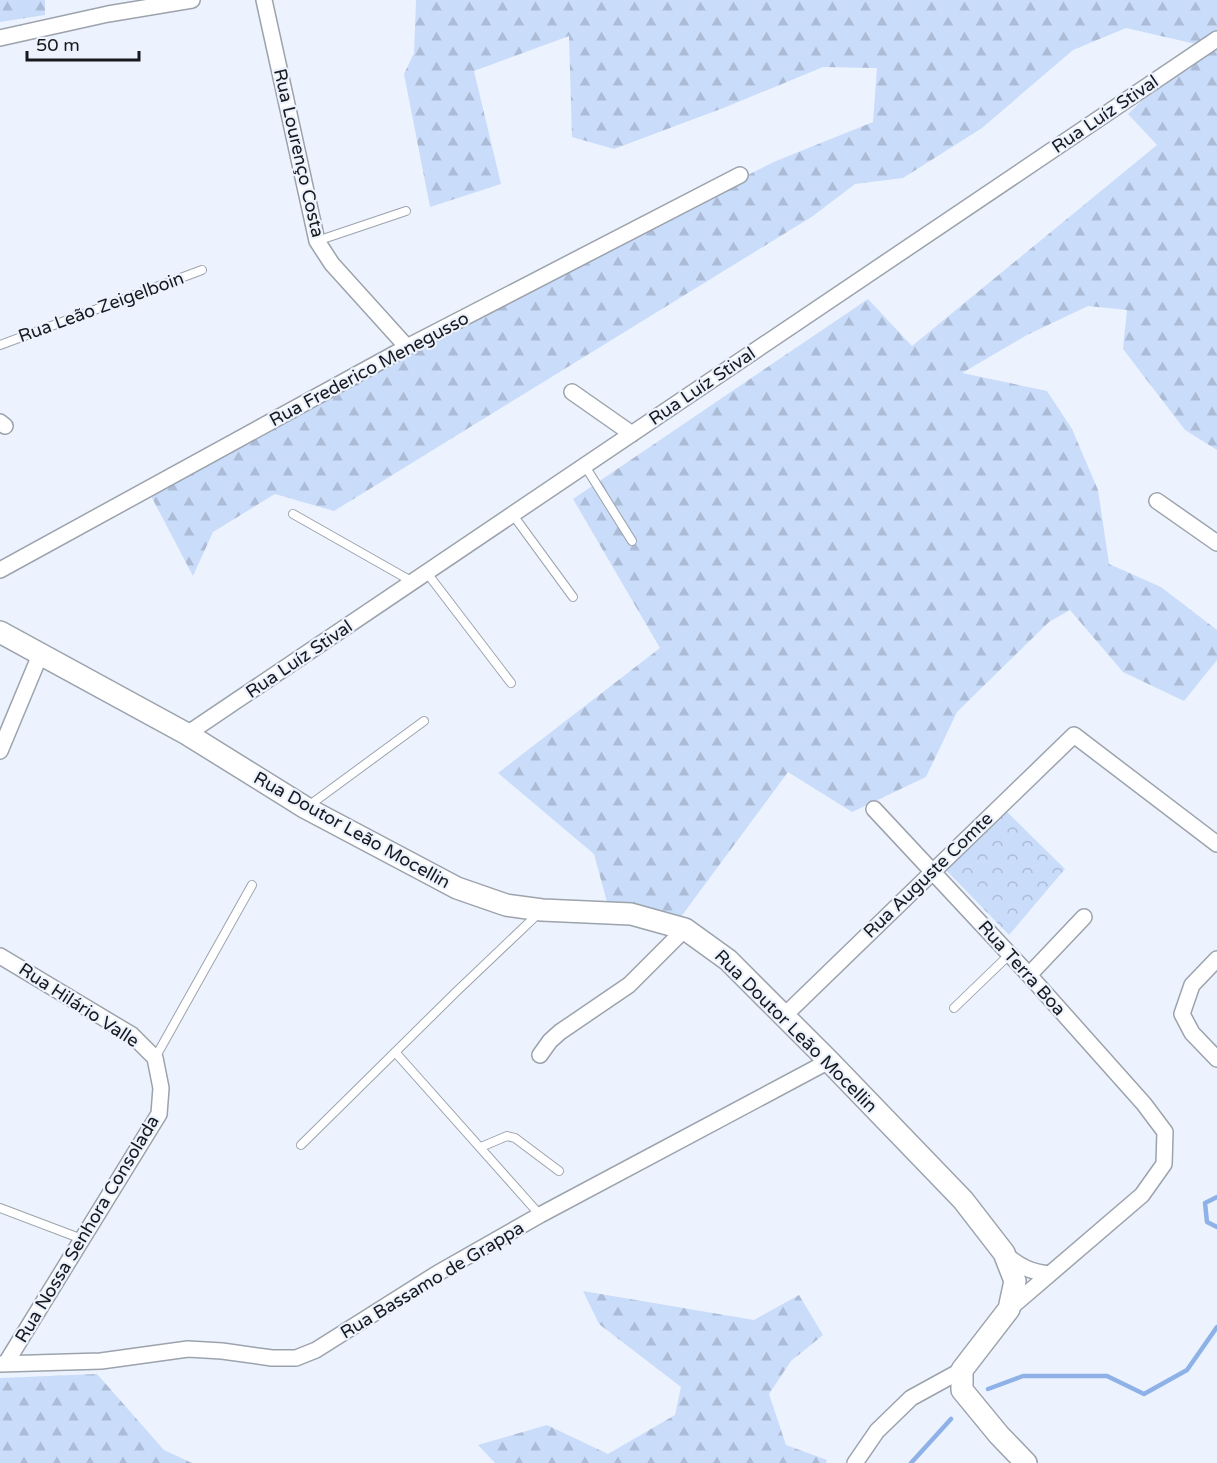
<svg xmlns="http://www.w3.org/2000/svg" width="1217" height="1463" viewBox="0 0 1217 1463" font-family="'Varela Round',sans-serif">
	<defs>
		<pattern id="forest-firs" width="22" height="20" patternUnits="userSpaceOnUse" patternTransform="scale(1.5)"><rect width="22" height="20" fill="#c9dcfa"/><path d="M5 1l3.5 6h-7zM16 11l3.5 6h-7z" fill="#acbcd6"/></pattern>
		<pattern id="park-crowns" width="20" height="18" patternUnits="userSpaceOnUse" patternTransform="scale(1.5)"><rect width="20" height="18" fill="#c9dcfa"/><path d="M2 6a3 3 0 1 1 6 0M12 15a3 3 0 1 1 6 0" fill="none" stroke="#acbcd6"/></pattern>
	</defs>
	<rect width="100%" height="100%" fill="#ecf3fe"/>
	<!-- forest -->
	<path fill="url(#forest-firs)" d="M0,0h45v15l-45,7z
		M416,0h801v450l-32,-20 -62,-81 4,-39 -39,-4 -61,29 -65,38 85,18 25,38 26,61 11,74 52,23 56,43v30l-33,41 -61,-29 -53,-62 -21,12 -92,90 -31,65 -74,35 -64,-40 -108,146 -73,-16 -13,-48 -96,-81 162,-125 -87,-149 295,-200 44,47 245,-201 -29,-31 72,-69 -74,-17 -53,22 -91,78 -79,50 -48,6 -42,32 -479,295 -59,-17 -62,38 -20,44 -42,-80 120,-71 397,-211 108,-53 97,-39 4,-54 -54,-1 -97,40 -112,42 -42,-12 -3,-101 -95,35 27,113 -71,23 -26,-133 10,-21z
		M583,1291l171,29 45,-25 24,40 -32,26 -22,33 17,51 41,15 -1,3h-331l-17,-18 69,-20 61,29 67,-39 6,-28 -82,-63z
		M97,1374l67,76 28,13h-192v-85z"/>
	<!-- park -->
	<path fill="url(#park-crowns)" d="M1005,810l60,59 -56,66 -65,-67z"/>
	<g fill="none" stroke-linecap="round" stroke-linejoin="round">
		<!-- stream -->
		<path stroke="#8eb2e7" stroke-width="4.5" d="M1217,1197l-12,6 2,19 10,5
			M988,1389l35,-13h84l37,18 43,-24 30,-43
			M911,1463l40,-44"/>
		<!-- lane casing -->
		<g stroke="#9ca3ac" stroke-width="10">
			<path id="lane" d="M317,241l89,-30
				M0,345l202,-75
				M585,466l47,75
				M293,514l120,68
				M513,515l60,82
				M427,573l84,110
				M307,807l117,-86
				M954,1008l56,-54
				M395,1052l145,163
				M155,1058l97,-173
				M301,1145l155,-153 83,-79
				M481,1147l26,-11 8,2 44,33
				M0,1208l82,31"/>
		</g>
		<!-- street casing -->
		<g stroke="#9ca3ac" stroke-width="18">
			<path id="street" d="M264,0l53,241 15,23 75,83
				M0,38l108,-24 84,-14
				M572,392l60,42
				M0,422l5,4
				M1157,501l60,42
				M0,570l407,-223 333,-172
				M187,734l1030,-695
				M0,751l40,-96
				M874,809l155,166 115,129 21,28 -1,32 -22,31 -133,114
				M0,956l132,79 23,23 6,30 -2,26 -153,249
				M1217,959l-25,26 -10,29 10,19 25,26
				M1029,975l55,-58
				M784,1016l290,-281 143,109
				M540,1055l10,-14 10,-9 69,-47 56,-56
				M1005,1254c15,13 26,18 45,20
				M0,1364l101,-3 87,-12 34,2 50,7h24l20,-8 122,-77 102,-58 289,-154
				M855,1463l22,-32 34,-33 51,-28"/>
		</g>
		<!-- secondary casing -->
		<g stroke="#9ca3ac" stroke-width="24">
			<path id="secondary" d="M0,632l187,102 119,74 151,80 49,17 36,5 89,4 54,15 43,31 101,101 134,139 41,53 11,28 -6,28 -47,61v20l37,45 27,28"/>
		</g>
		<!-- lane -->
		<use href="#lane" stroke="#fff" stroke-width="8"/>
		<!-- street -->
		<use href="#street" stroke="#fff" stroke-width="15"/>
		<!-- secondary -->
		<use href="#secondary" stroke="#fff" stroke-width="21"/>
	</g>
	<g text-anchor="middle" stroke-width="4.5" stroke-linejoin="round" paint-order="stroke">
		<!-- street labels -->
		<g font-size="18" fill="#17191d" stroke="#ecf3fe">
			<text transform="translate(1105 114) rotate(-34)" y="6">Rua Luíz Stival</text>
			<text transform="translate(299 153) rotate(77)" y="6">Rua Lourenço Costa</text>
			<text transform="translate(101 307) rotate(-20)" y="6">Rua Leão Zeigelboin</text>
			<text transform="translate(369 369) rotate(-28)" y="6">Rua Frederico Menegusso</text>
			<text transform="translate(702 386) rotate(-34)" y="6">Rua Luíz Stival</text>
			<text transform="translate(299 659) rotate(-34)" y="6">Rua Luíz Stival</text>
			<text transform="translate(352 830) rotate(29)" y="6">Rua Doutor Leão Mocellin</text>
			<text transform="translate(928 875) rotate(-44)" y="6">Rua Auguste Comte</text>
			<text transform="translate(1022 968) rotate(48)" y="6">Rua Terra Boa</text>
			<text transform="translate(79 1005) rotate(33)" y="6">Rua Hilário Valle</text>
			<text transform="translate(796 1031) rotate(45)" y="6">Rua Doutor Leão Mocellin</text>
			<text transform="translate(87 1229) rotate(-59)" y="6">Rua Nossa Senhora Consolada</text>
			<text transform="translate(432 1280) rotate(-31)" y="6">Rua Bassamo de Grappa</text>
		</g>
	</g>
	<!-- scale -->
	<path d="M27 51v9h112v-9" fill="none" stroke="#17191d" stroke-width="3"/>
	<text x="36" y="51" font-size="18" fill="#17191d" stroke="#ecf3fe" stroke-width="4.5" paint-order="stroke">50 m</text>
</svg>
